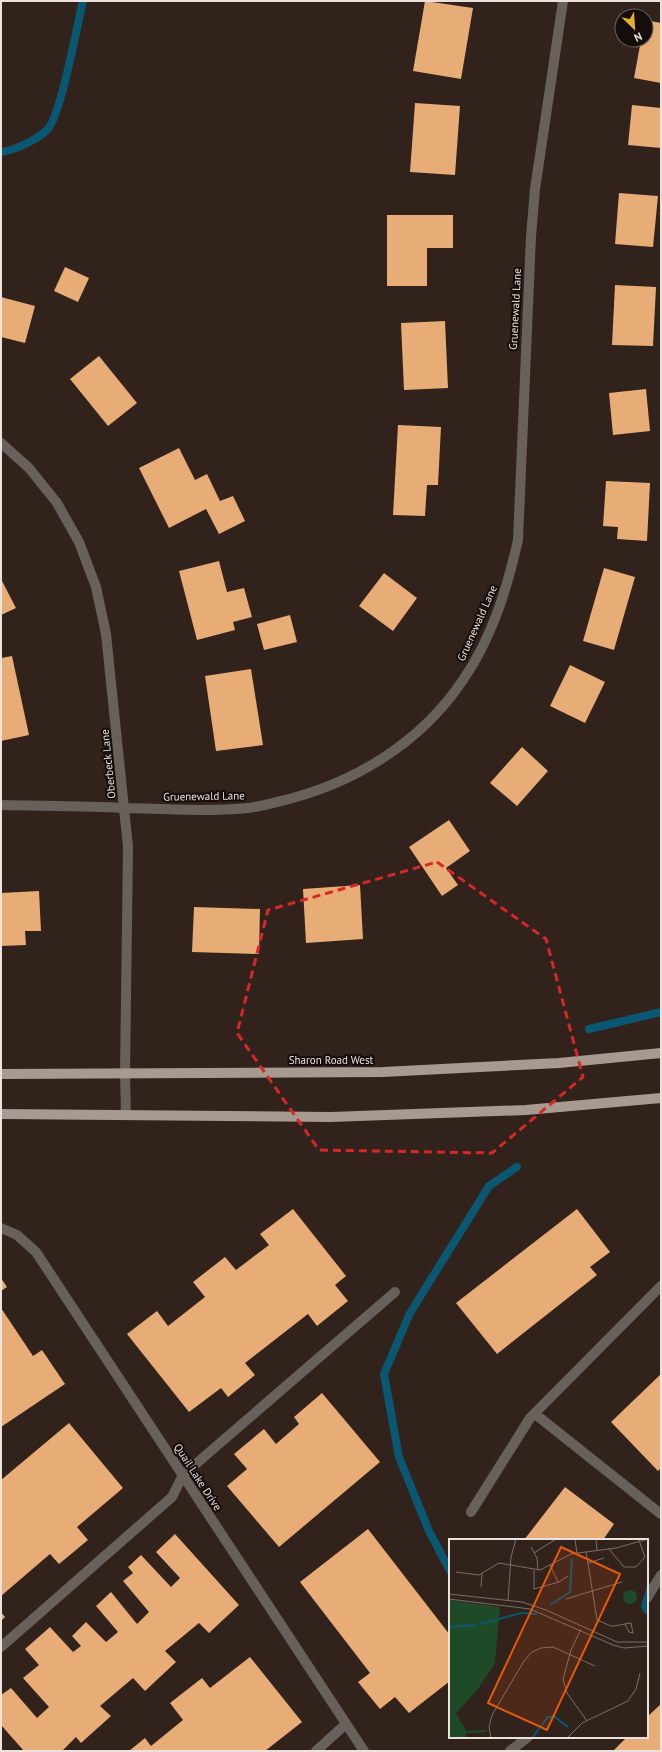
<svg xmlns="http://www.w3.org/2000/svg" width="662" height="1752" viewBox="0 0 662 1752" font-family="'PT Sans',sans-serif">
	<rect width="100%" height="100%" fill="#31221c"/>
	<g fill="none" stroke-linecap="round" stroke-linejoin="round">
		<!-- stream -->
		<path stroke="#095771" stroke-width="8" d="M1,152c15,-2 35,-12 46,-22 14,-14 30,-105 36,-129
			M589,1029l72,-17
			M450,1571l-21,-40 -30,-74 -15,-83 26,-61 79,-127 28,-19"/>
	</g>
	<!-- building -->
	<path fill="#e8ac76" d="M425,1l48,7 -12,71 -48,-8z
		M646,20l15,3v60l-27,-5 7,-38h5z
		M415,103l45,3 -5,69 -45,-3z
		M632,105l29,3v40l-33,-3z
		M619,193l39,3 -5,51 -38,-3z
		M387,215h66v33h-26v38h-40z
		M65,267l24,11 -11,24 -24,-11z
		M615,285l41,2 -3,59 -41,-1z
		M1,297l34,9 -10,37 -24,-6z
		M445,321l3,67 -44,2 -3,-67z
		M99,356l38,47 -29,23 -38,-47z
		M646,389l4,42 -37,4 -4,-42z
		M398,425l43,2 -3,58h-11l-2,31 -32,-1z
		M179,448l16,32 12,-6 13,27 13,-5 12,25 -26,13 -13,-25 -37,19 -30,-60z
		M606,481l44,2 -3,58 -30,-2 1,-12 -15,-1z
		M219,561l8,31 17,-4 8,29 -19,5 2,8 -38,10 -18,-69z
		M604,568l31,9 -21,73 -31,-9z
		M384,573l33,25 -24,33 -34,-25z
		M1,579l15,29 -15,7z
		M290,615l7,27 -33,8 -7,-26z
		M12,656l17,79 -28,6v-83z
		M570,665l35,17 -20,41 -35,-17z
		M251,669l12,76 -47,6 -11,-75z
		M522,747l26,24 -31,35 -27,-23z
		M449,820l21,31 -24,17 12,17 -16,11 -33,-49z
		M360,885l3,54 -57,4 -3,-54z
		M39,891l2,40h-16l1,14 -25,1v-53z
		M194,907l66,2 -1,45 -67,-2z
		M293,1209l53,67 -11,9 13,16 -31,25 -9,-12 -63,49 10,12 -27,22 -7,-9 -32,24 -62,-78 30,-23 11,15 37,-29 -12,-15 32,-25 11,13 33,-25 -9,-11z
		M577,1209l33,43 -20,15 7,8 -100,79 -41,-51z
		M1,1278l6,9 -6,4z
		M1,1308l32,48 9,-6 23,34 -64,43z
		M661,1374v94l-3,3 -47,-49z
		M322,1393l58,69 -101,85 -52,-61 20,-17 -13,-15 30,-25 12,15 23,-20 -5,-7z
		M69,1423l54,65 -46,39 11,13 -29,24 -9,-10 -49,42v-116z
		M565,1487l49,37 -11,16h-79z
		M368,1529l82,106v46l-41,32 -14,-16 -15,12 -22,-27 12,-9 -70,-91z
		M175,1534l64,71 -30,28 -10,-10 -34,28 11,11 -31,29 -12,-13 -33,28 11,10 -30,27 -5,-6 -14,14h-38l-23,-26v-30l10,-7 26,30 12,-11 -26,-29 16,-13 -14,-16 25,-22 23,25 8,-6 -9,-10 14,-14 20,20 12,-10 -22,-26 15,-14 26,32 12,-12 -26,-31 10,-8 -5,-6 13,-12 30,32 9,-9 -24,-26z
		M1,1612l4,5 -4,4z
		M250,1657l52,65 -37,29h-136l16,-13 6,8 32,-26 -13,-17 32,-25 8,10z
		M661,1704v47h-48l14,-14h20v-20z"/>
	<g fill="none" stroke-linecap="round" stroke-linejoin="round">
		<!-- minor -->
		<path stroke="#67605b" stroke-width="10" d="M1,443l28,25 28,35 22,39 17,45 10,47 22,213 -3,227 1,41
			M1,805c42,1 84,1 125,3 41,1 82,4 122,0 10,-1 20,-4 29,-6 75,-17 143,-58 186,-122 29,-42 44,-91 55,-140l13,-304 4,-47 28,-188
			M1,1228l16,7 19,17 328,499
			M535,1414l126,100
			M471,1512l59,-94 131,-132
			M647,1598l14,-23
			M1,1647l171,-150 11,-22 212,-183
			M316,1751l30,-27
			M510,1751l18,-14"/>
		<!-- major -->
		<path stroke="#a89a90" stroke-width="10" d="M1,1074l382,-2 176,-9 102,-10
			M1,1114l330,3 195,-7 135,-12"/>
	</g>
	<!-- marked area -->
	<path fill="none" stroke="#d62828" stroke-width="3" stroke-dasharray="8 5" stroke-linejoin="round" d="M437,862l109,77 37,138 -91,76 -173,-3 -82,-117 31,-123z"/>
	<g text-anchor="middle" stroke-width="4" stroke-linejoin="round" paint-order="stroke">
		<!-- street labels -->
		<g font-size="11" fill="#ebe1dd" stroke="#140d0b">
			<text transform="translate(515 309) rotate(-87)" y="4">Gruenewald Lane</text>
			<text transform="translate(477 623) rotate(-66)" y="4">Gruenewald Lane</text>
			<text transform="translate(108 764) rotate(-96)" y="4">Oberbeck Lane</text>
			<text transform="translate(204 796) rotate(-1)" y="4">Gruenewald Lane</text>
			<text x="331" y="1064">Sharon Road West</text>
			<text transform="translate(198 1477) rotate(57)" y="4">Quail Lake Drive</text>
		</g>
	</g>
	<!-- overview -->
	<g transform="translate(449 1539)">
		<rect width="199" height="199" fill="#31221c"/>
		<path d="M174 58a7 7 0 1 1 14 0a7 7 0 1 1-14 0ZM0,61l51,7 -5,56 -17,26 -22,24 10,18 20,-1 1,2 -21,1v5h-17z" fill="#1f4a27"/>
		<path d="M199,44v32l-5,-3 -2,-6z" fill="#095771"/>
		<path fill="none" stroke="#095771" stroke-width="2" d="M101,66l20,-13 2,-33M31,85l41,-11 16,1M0,88l27,-2M83,199l16,-21h7l13,10"/>
		<path fill="none" stroke="#7b6e69" stroke-width="1" d="M147,0l1,12M126,1l2,13M82,8l6,11 1,12M160,10l15,18h12l9,-10 -6,-17M137,12l11,69 14,6h3l16,-3h1l2,10 -4,-1 -4,-8M85,14l22,-14M139,24l16,-5M101,26l8,17M85,31v19l25,-7 9,-6M7,33l23,3 20,-12 41,7 31,-16 45,-6 32,-9M32,48l1,-13M0,55l73,8 24,8 71,32h31M0,60l81,10 83,36 11,3 24,-2M117,60l56,-17M59,62l3,-44 5,-18M132,90l-10,21 -8,29 4,14 20,28M42,199l-2,-11 3,-12 32,-54 8,-9 9,-4 12,-1 42,19M118,199l15,-15 46,-22 8,-12 4,-16"/>
		<path fill="#e8590c" fill-opacity="0.15" stroke="#e8590c" stroke-width="2" d="M112,8l59,27 -73,156 -59,-27z"/>
		<rect width="199" height="199" fill="none" stroke="#ebe1dd" stroke-width="2"/>
	</g>
	<!-- border -->
	<rect width="662" height="1752" fill="none" stroke="#ebe1dd" stroke-width="4"/>
	<!-- north arrow -->
	<g transform="translate(634 28) rotate(155)"><circle r="19" fill="#140d0b" stroke="#6a625f"/>
	<path d="M0-3L7 15L0 10L-7 15Z" fill="#deb133"/>
	<text y="-6" font-size="11" font-weight="bold" text-anchor="middle" fill="#ebe1dd">N</text>
	</g>
</svg>
